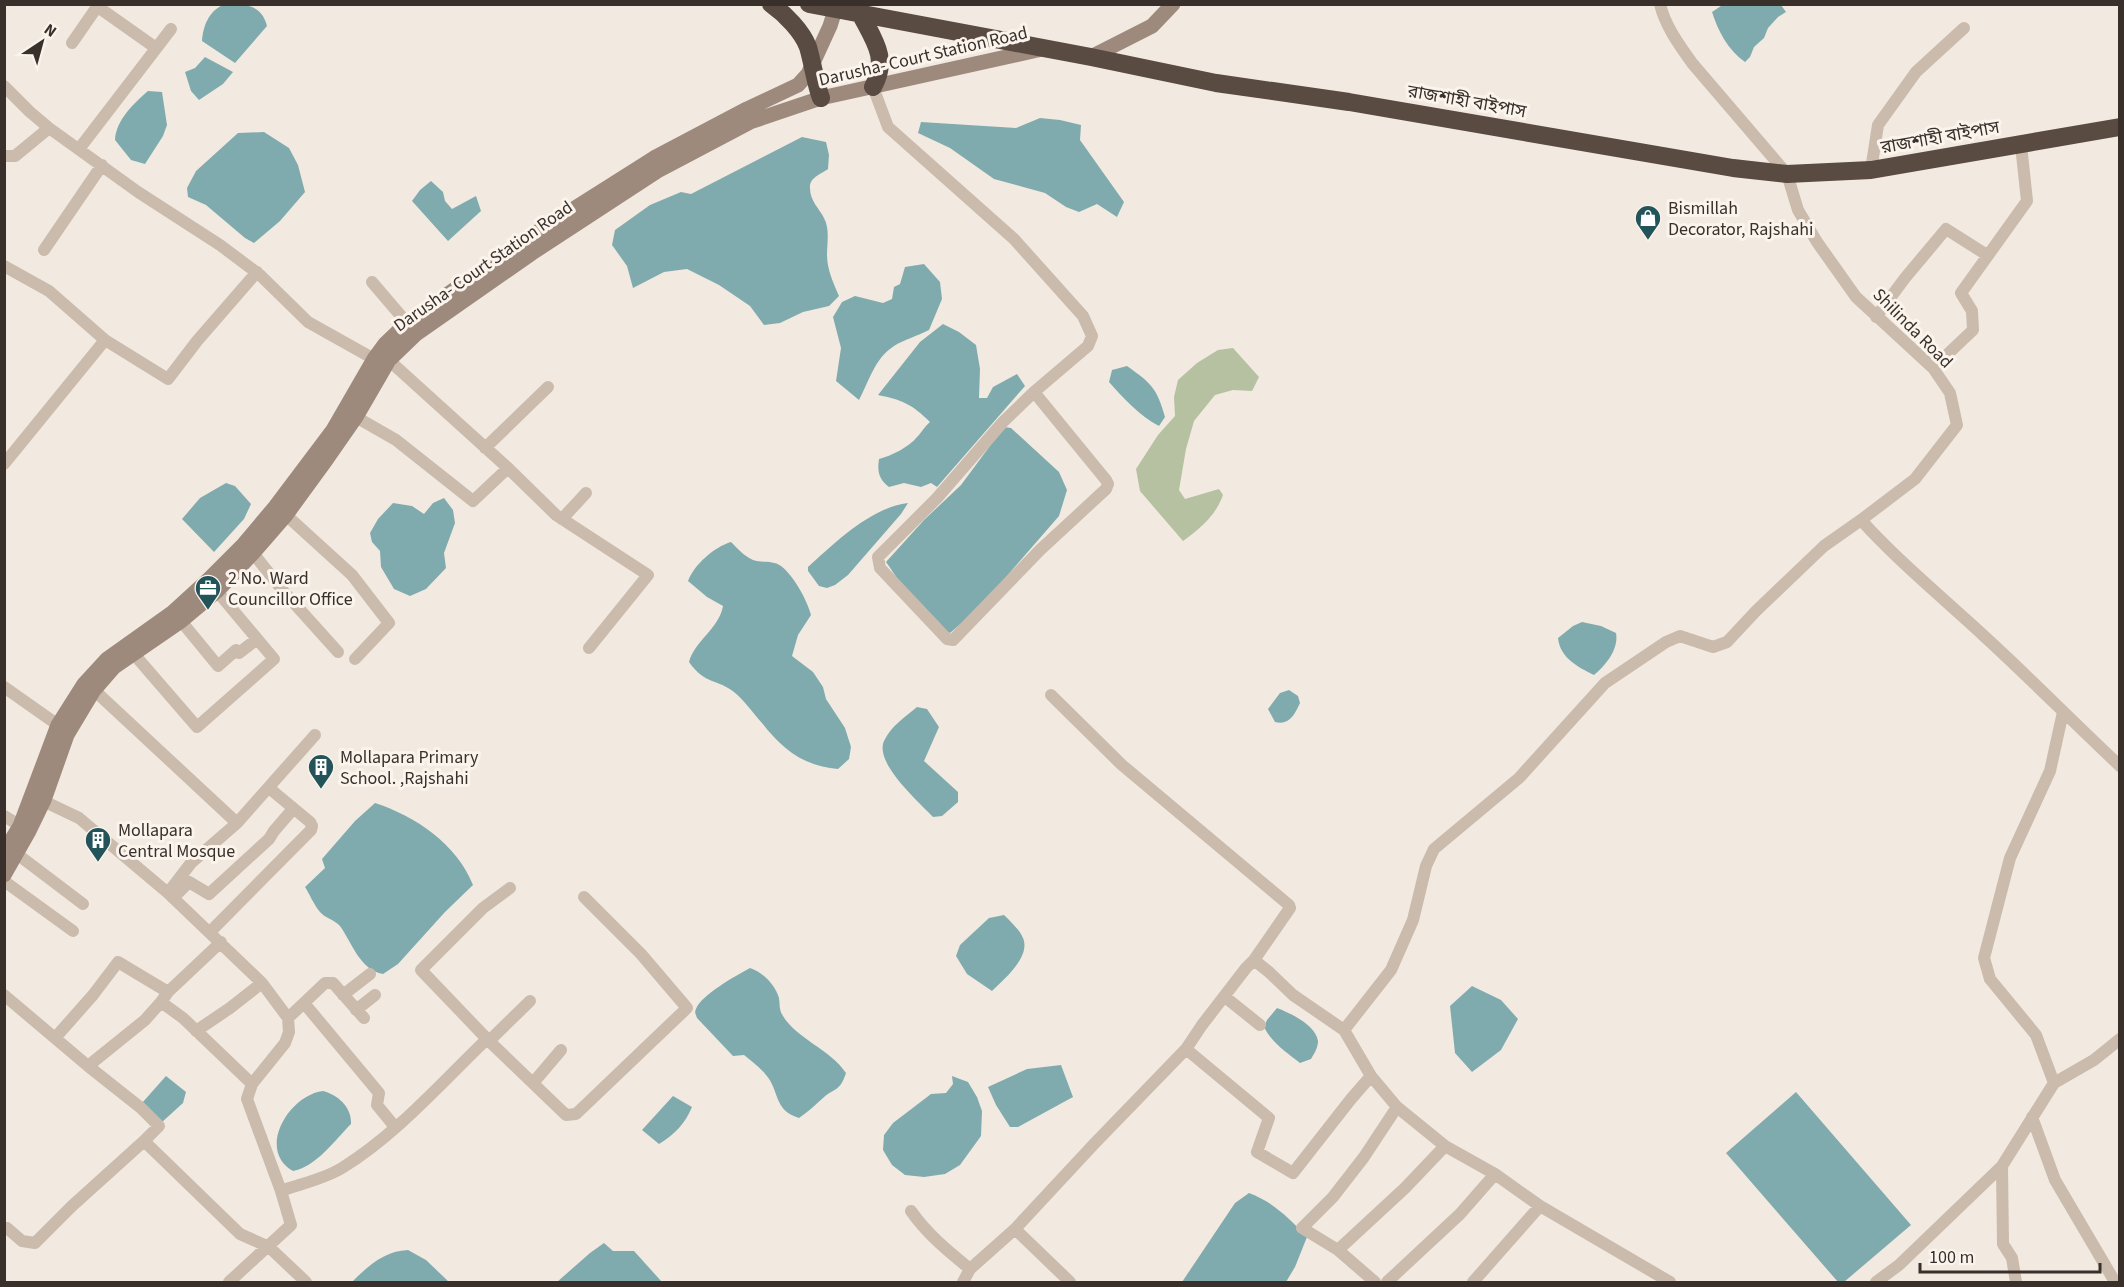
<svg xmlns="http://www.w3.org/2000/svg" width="2124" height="1287" viewBox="0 0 2124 1287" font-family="'Source Sans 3','Noto Sans Bengali',sans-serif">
	<rect width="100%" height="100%" fill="#f2eae0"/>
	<!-- green -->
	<path fill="#b5c1a0" d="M1233,348l26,29 -7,14 -19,-1 -18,5 -21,26 -8,28 -7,41 6,9 34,-10 4,6c-7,20 -23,34 -40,46l-43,-50 -4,-22 22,-34 17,-19 -1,-19 4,-17 19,-17 21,-13z"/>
	<!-- water -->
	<path fill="#80abae" d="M1724,4l57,1 5,7 -8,5 -10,11 -4,10 -10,9 -4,10 -5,5c-17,-12 -27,-31 -33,-50z
		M223,5c20,-1 38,-2 44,21l-32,37 -33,-22c1,-15 7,-30 21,-36z
		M205,57l28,15 -10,12 -24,16 -8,-9 -6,-19 10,-4z
		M148,91l14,1 5,33 -4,11 -18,28 -14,-4 -16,-20c1,-20 19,-37 33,-49z
		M1040,118l20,2 21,5 -1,15 44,62 -7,15 -20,-13 -18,8 -13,-5 -21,-14 -51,-14 -44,-31 -32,-15 3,-11 95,6z
		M264,132l25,16 9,17 7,27 -25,29 -26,22 -9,-5 -39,-33 -18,-8 -1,-9 9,-17 42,-38z
		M802,137l24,5 3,13 -1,14c-7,5 -19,9 -18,19 0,13 9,20 14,30 6,11 3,25 3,37 0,15 7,29 12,41l-10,10 -26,6 -23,11 -16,2 -14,-19 -31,-21 -32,-16 -23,3 -31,16 -6,-22 -15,-21 3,-15 35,-25 31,-13 10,2z
		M431,181l12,11 2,9 7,8 24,-13 5,15 -33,30 -36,-40 8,-11z
		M924,264l16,18 2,17 -13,31c-11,6 -24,9 -35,16 -19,12 -25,35 -35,54l-23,-19 5,-33 -8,-31 9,-15 13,-6 28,7 9,-4 2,-12 6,-3 5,-17z
		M943,324l16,8 17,13 4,24 -1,29h8l6,-11 24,-13 8,12 -88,101 -6,-4 -10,4 -17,-4 -15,4c-10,-8 -12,-15 -10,-28 12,-3 30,-12 38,-22 5,-5 7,-10 13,-15 -18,-18 -28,-22 -52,-27l42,-53z
		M1127,366c24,17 30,22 38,51l-6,9c-19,-10 -36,-28 -50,-44l3,-12z
		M1004,427l7,1 48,44 8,18 -8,26 -80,92 -29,25c-29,-12 -46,-46 -64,-71l38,-42 37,-35z
		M226,483l9,3 16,18 -7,15 -30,33 -32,-33 18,-21z
		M444,498l9,12 2,13 -11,30 2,15 -20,21 -16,7 -16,-7 -13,-22 -1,-16 -8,-9 -2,-9 8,-14 15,-16 19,3 12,8 9,-11z
		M908,503l-7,11 -53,61 -13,10 -8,3 -8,-2 -11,-15v-4c28,-25 62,-59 100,-64z
		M731,542c6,6 13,14 22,18 9,3 20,0 28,6 13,10 26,34 30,49l-13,20 -6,21 21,16 10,15 3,12 19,29 6,19 -2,12 -11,10c-34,-3 -55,-19 -76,-46 -9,-10 -17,-22 -28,-31 -16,-13 -29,-7 -45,-30 6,-22 30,-33 34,-56l-16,-9 -19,-16c6,-16 26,-34 43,-39z
		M1582,622l19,4 15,7c3,16 -10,32 -22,42 -16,-8 -34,-17 -36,-37l15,-12z
		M1289,690l9,6 2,7c-5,11 -11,23 -25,19l-7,-13 12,-16z
		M917,707l10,2 12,18 -15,34 34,31v10l-16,14 -9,1c-14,-15 -59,-54 -49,-76 7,-15 21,-24 33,-34z
		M375,803c40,13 82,41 98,82l-28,27 -47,52 -15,10c-23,-4 -31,-31 -43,-48 -5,-6 -15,-8 -20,-14 -6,-7 -10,-17 -15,-25l20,-19 -3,-9 33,-38z
		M1004,915c7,7 15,14 19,23 8,19 -19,41 -31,53l-25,-17 -11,-18 4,-11 29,-27z
		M750,968c13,4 25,17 29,30 1,7 0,12 4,18 14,23 47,33 63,57 -6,19 -12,15 -23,25 -8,7 -15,14 -24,20 -26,-8 -19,-27 -33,-43 -6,-8 -15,-14 -22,-20l-11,1 -36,-38c-1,-4 -3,-5 -1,-9 5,-14 41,-34 54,-41z
		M1472,986l29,14 17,19 -17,31 -29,22 -17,-19 -5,-47z
		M1277,1008c13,5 39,17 41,33 0,7 -4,13 -7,18l-11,4c-14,-11 -28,-20 -36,-36l3,-7z
		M1061,1065l12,32 -55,30h-8l-14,-22 -8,-18 39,-18z
		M166,1076l20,16 -3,11 -22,20 -19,-20z
		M952,1076l16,6 9,15 5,14 -1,25 -21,29 -15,9 -21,3 -19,-2 -13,-10 -9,-15 1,-15 9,-12 38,-29 15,-1 7,-9z
		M323,1091c15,4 29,16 28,33 -16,16 -35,43 -58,47 -37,-21 -4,-76 30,-80z
		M1796,1092l115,133 -67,57h-6l-112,-129z
		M673,1096l19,11c-7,17 -18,28 -33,37l-17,-14z
		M1249,1193c24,9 40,25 58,44l-12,30 -9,15h-104l53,-79z
		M604,1243l9,8h21l28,31h-105l33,-29z
		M408,1250l18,10 23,22h-97c16,-16 32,-31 56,-32z"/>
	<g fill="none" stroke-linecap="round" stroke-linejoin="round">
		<!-- street -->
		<path stroke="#cabbac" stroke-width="12" d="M98,7l58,41
			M72,43l27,-39
			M4,86l26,26 19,16 89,64 82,53 40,30 48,47 66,37
			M873,87l15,40 126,112 69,77 9,20 -4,10 -54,46 -31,30 -66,76 -59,59 2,11 67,71 6,1 87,-90 66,-61 2,-5 -2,-4 -72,-88
			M79,149l92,-120
			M4,156h11l34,-28
			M1871,170l7,-45 38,-53 48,-44
			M44,250l58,-85
			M4,266l45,25 56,49 -101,124
			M372,282l35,41
			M1876,317l29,-39 41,-49 41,26
			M105,340l63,39 29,-38 60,-69
			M382,354l126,114
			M1933,368l40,-38 -1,-19 -11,-18 66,-92 -6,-56
			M349,413l47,27 77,61 35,-33 48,47 92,60 -59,73
			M485,448l63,-61
			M286,515l66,60 37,48 -34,36
			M562,519l24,-26
			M1861,520c38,42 82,78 123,116 46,42 90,87 136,130
			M253,553l31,39 54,60
			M181,621l37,45 18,-16 3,3 18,-14
			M133,653l64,74 77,-68 -63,-75
			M4,687l54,38
			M94,690l143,133 -46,40 -23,30
			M1051,695l71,70 167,140 1,3 -36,52
			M35,797l44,21 89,75 94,90 26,35 1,14 -4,11 -33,41 -5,15 34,92 10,34 -62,57
			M4,816l22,13
			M237,823l78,-88
			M17,854l66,50
			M4,881l69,50
			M510,888l-27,20 -62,62 68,71 77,74 10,-1 111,-106 -46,-54 -57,-57
			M173,898l16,-16 20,12 60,-55 5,-8 19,-22
			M210,932l101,-102 1,-4 -2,-4 -41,-34
			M168,992l53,-50
			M4,995l84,71 53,42 18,18 -15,15 96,93 29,13 37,35
			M343,995l27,-21
			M1225,997l35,28
			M304,1003l75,90 -2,12 18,22
			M356,1010l19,-15
			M288,1018l37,-35h8l31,35
			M1344,1030l27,46 26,31 48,39 50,28 45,32 130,76
			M196,1031l34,-23 32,-25
			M55,1038l38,-43 25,-33 50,30 -7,10 22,16 69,66
			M489,1041l41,-40
			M1186,1049l83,69 -12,34 36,21 58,-74 20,-23
			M88,1066l57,-46 16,-18
			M533,1083l28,-33
			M2054,1083l40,-23 26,-21
			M2032,1117l23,63 60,102
			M2002,1166l1,78 9,14 4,24
			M281,1191c19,-7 43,-12 61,-23 54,-33 99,-85 145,-129
			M911,1211c16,23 37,40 59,58
			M7,1228l15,13 13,2 37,-37 72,-65
			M1015,1229l55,53
			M1338,1250l-36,-22 31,-31 31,-40 33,-50
			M963,1282l7,-13 45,-40 79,-85 92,-95 16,-24 44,-57 8,-8 15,12 24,23 51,35 47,-60 22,-50 13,-54 8,-17 85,-71 86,-95 61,-41 14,-6 33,11 14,-5 29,-31 68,-65 37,-26 54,-41 42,-54 -7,-32 -17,-25 -77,-71 -39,-55 -19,-32 -11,-36 -95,-111c-12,-17 -27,-37 -32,-59
			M1375,1282l-37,-32 67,-62 40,-42
			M1387,1282l73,-68 35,-40
			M1473,1282l67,-76
			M1876,1282l23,-17 103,-99 52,-83 -18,-48 -46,-56 -6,-21 26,-100 40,-87 13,-59"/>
		<!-- secondary -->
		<path stroke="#9e8a7d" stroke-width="15" d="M1091,57l61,-31 21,-22
			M4,852l16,-26 38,-101 26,-41 23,-25 66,-47 35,-32 35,-35 32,-38 58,-77 41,-71 11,-15 22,-21 119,-84 128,-81 93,-49 51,-24 10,-11 22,-48 5,-16
			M4,875l25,-44 15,-31 23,-65 27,-45 20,-23 67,-46 36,-30 36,-38 33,-38 40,-55 30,-43 33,-57 27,-26 116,-81 127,-83 91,-48 71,-24 221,-49"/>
		<!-- highway -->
		<path stroke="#594a42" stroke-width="18" d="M771,4c14,10 31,27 37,43 5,17 7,35 13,51
			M809,4l282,53 125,26 133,19 384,66 54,6 84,-4 249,-43
			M861,15c13,25 28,44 12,72"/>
	</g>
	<!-- icons -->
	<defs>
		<g id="shop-pin" transform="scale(1.35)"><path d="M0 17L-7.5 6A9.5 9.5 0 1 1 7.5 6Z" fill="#225459" stroke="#faf4ed"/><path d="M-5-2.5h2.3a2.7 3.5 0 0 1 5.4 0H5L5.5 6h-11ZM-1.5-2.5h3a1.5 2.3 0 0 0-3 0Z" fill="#fff"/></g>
		<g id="office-pin" transform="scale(1.35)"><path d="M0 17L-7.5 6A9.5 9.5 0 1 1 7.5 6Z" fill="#225459" stroke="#faf4ed"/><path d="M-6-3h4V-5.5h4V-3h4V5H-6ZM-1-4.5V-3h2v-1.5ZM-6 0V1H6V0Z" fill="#fff"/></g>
		<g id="building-pin" transform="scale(1.35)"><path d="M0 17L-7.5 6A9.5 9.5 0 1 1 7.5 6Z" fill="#225459" stroke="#faf4ed"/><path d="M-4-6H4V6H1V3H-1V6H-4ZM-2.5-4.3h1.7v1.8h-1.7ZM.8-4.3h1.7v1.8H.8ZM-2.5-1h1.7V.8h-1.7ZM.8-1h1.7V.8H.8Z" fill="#fff"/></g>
	</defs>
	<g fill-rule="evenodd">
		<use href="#shop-pin" x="1648" y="218"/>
		<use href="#office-pin" x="208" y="588"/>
		<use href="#building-pin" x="321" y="767"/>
		<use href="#building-pin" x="98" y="840"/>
	</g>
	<g text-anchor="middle" stroke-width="6" stroke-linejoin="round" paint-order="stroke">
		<!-- street labels -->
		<g font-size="18" fill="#39302b" stroke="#faf4ed">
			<text transform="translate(923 56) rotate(-13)" y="6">Darusha- Court Station Road</text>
			<text transform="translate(1467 101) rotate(10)" y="6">রাজশাহী বাইপাস</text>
			<text transform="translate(1940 137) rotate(-10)" y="6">রাজশাহী বাইপাস</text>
			<text transform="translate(483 266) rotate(-35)" y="6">Darusha- Court Station Road</text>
			<text transform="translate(1913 328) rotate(45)" y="6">Shilinda Road</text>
		</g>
		<!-- poi labels -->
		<g font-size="18" fill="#39302b" stroke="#faf4ed" text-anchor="start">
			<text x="1668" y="214">Bismillah<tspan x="1668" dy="21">Decorator, Rajshahi</tspan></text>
			<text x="228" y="584">2 No. Ward<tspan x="228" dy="21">Councillor Office</tspan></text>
			<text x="340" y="763">Mollapara Primary<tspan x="340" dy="21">School. ,Rajshahi</tspan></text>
			<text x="118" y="836">Mollapara<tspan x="118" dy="21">Central Mosque</tspan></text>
		</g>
	</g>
	<!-- border -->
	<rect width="2124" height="1287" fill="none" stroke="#39302b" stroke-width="12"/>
	<!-- north arrow -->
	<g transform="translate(42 42) rotate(36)" stroke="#faf4ed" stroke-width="4.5" paint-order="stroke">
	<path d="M0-4.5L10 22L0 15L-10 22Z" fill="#39302b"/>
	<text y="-9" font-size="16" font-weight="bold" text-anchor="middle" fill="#39302b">N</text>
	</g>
	<!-- scale -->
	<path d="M1920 1263v9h180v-9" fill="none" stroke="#39302b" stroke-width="3"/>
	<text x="1929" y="1263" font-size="18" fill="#39302b" stroke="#faf4ed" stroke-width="4.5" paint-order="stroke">100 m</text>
</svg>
